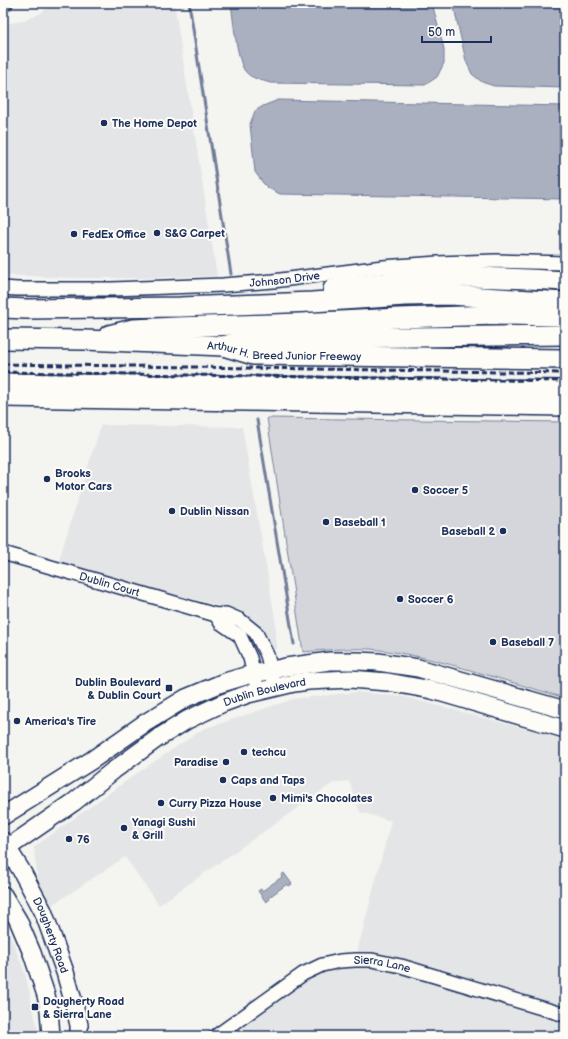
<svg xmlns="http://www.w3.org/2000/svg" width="568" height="1039" font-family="'Balsamiq Sans',sans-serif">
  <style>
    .built { fill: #e4e5e6 }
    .green { fill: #d4d6db; stroke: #78829c }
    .water { fill: #aab0bf; stroke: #717c98 }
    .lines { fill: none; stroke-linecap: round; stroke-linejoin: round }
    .stream { stroke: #717c98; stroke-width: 3 }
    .minor-casing { stroke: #1b2f5e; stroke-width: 16 }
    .major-casing { stroke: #1b2f5e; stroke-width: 20 }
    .highway-casing { stroke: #1b2f5e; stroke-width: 22 }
    .minor { stroke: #fdfcf7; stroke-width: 13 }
    .major { stroke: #fdfcf7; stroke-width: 17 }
    .highway { stroke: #fdfcf7; stroke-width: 19 }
    .rail { stroke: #1b2f5e; stroke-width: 3; stroke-dasharray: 6 3; stroke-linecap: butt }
    .poi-dot { fill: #1b2f5e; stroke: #fdfcf7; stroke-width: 1.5 }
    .labels { text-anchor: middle; stroke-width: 4; stroke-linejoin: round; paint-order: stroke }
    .poi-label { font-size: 11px; font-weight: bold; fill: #1b2f5e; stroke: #fdfcf7; text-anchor: start }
    .street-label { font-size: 11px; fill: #1b2f5e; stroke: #fdfcf7 }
  </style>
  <rect width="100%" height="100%" fill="#f4f4f1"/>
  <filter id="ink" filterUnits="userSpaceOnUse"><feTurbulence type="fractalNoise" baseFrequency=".025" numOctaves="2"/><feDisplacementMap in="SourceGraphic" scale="8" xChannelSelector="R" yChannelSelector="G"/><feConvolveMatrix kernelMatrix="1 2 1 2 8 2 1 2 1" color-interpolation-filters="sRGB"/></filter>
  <g filter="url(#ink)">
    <!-- built -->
    <path class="built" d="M53 3H174L217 276 139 278H76L3 275V24L24 21 41 13Z
      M101 425 242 427 275 618 277 649 269 650 242 612 58 563Z
      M357 692 405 697 565 739V1036H216L303 974 355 960 391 821 360 812 349 781 333 783 159 905 125 857 43 911 35 860 34 847 133 776 203 729 293 699Z
      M3 918 25 973 39 1036H3Z"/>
    <!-- green -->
    <path class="green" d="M267 418 565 422V698C536 689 506 681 477 672 442 662 406 652 370 649 347 648 325 650 303 652Z"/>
    <!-- water -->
    <path class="water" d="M231 3H432L444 49V63L437 77 425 85 270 83C262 80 251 79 245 71 237 61 233 18 231 3Z
      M453 3H565V88L494 86 482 82 472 74 466 61Z
      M278 100 565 106V199L280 194 268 188 263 183 255 172 250 124 255 111 263 106Z
      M284 873 292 884 289 886 287 884 268 898 269 900 266 902 258 891 261 889 262 891 282 877 281 875Z"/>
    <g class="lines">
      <!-- stream -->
      <path class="stream" d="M189 3 231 274
        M257 420 294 644"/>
      <defs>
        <g id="minor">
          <path d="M3 3H6"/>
          <path id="s1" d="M3 288 17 289H112L223 285 273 281 383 267 438 263 495 261 565 263"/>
          <path id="s2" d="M3 553 216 615 226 614 240 620 256 633 267 655 273 678"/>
          <path d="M216 615 221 623 240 636 250 658 258 692"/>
          <path id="s3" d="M216 1036 303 974 322 965 340 961 355 960H372L401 966 565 1015"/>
        </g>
        <g id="major">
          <path d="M3 816 92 760 145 723 186 698 222 683 245 676 286 667 330 661H357L378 662 418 668 565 710"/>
          <path id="s4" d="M3 841 21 870 43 911 65 972 74 1004 79 1025V1036"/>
          <path id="s5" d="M3 851 74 802 114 770 158 738 187 720 223 703 248 694 294 683 308 681 350 679 388 682 432 690 565 729"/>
          <path d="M3 895 18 920 32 953 46 995 49 1010 51 1036"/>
        </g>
        <g id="highway">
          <path d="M333 289C380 283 427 277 473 277 504 278 534 279 565 281"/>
          <path d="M3 308 27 309 180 307 312 302 405 296 450 295 565 302"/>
          <path d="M109 335 133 329 177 327 300 323 398 318 497 315 565 316"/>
          <path id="s6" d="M3 339 85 340 223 346 253 355 565 359"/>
          <path d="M223 346 252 339 565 335"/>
          <path d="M3 383 565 390"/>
          <path d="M3 397 565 406"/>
        </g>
      </defs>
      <!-- minor casing -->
      <use href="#minor" class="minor-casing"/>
      <!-- major casing -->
      <use href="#major" class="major-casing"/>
      <!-- highway casing -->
      <use href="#highway" class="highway-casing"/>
      <!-- minor -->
      <use href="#minor" class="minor"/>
      <!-- major -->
      <use href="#major" class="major"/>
      <!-- highway -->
      <use href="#highway" class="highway"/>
      <!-- rail -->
      <path class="rail" d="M3 364 565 373
        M3 372 565 381"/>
    </g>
  </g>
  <!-- markers -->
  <g class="poi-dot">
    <circle cx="104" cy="123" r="4"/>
    <circle cx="157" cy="233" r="4"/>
    <circle cx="74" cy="234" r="4"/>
    <circle cx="47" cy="479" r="4"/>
    <circle cx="415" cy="490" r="4"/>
    <circle cx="172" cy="511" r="4"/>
    <circle cx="326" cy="522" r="4"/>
    <circle cx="503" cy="531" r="4"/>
    <circle cx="400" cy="599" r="4"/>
    <circle cx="493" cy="642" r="4"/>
    <rect x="165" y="684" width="8" height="8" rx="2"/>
    <circle cx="17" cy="721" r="4"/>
    <circle cx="244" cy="752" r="4"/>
    <circle cx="226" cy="762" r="4"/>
    <circle cx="223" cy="780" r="4"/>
    <circle cx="273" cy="798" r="4"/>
    <circle cx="161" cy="803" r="4"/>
    <circle cx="124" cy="828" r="4"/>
    <circle cx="69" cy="839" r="4"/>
    <rect x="31" y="1003" width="8" height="8" rx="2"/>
  </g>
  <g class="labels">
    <!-- poi labels -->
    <g class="poi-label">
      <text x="112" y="127">The Home Depot</text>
      <text x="165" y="237">S&amp;G Carpet</text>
      <text x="82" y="238">FedEx Office</text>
      <text x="55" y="477">Brooks<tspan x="55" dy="13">Motor Cars</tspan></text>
      <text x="423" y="494">Soccer 5</text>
      <text x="180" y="515">Dublin Nissan</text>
      <text x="334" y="526">Baseball 1</text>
      <text x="495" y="535" text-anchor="end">Baseball 2</text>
      <text x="408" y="603">Soccer 6</text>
      <text x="501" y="646">Baseball 7</text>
      <text x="161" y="686" text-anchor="end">Dublin Boulevard<tspan x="161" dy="13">&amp; Dublin Court</tspan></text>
      <text x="25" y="725">America's Tire</text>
      <text x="252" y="756">techcu</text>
      <text x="218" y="766" text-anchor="end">Paradise</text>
      <text x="231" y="784">Caps and Taps</text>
      <text x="281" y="802">Mimi's Chocolates</text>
      <text x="169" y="807">Curry Pizza House</text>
      <text x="132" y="826">Yanagi Sushi<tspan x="132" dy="13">&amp; Grill</tspan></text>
      <text x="77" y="843">76</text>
      <text x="43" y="1005">Dougherty Road<tspan x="43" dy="13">&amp; Sierra Lane</tspan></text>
    </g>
    <!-- street labels -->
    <g class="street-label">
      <text dy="4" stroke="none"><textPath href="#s1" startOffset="282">Johnson Drive</textPath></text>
      <text dy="4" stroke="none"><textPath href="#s6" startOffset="282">Arthur H. Breed Junior Freeway</textPath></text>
      <text dy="4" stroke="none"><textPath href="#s2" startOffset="111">Dublin Court</textPath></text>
      <text dy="4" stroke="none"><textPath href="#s5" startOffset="309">Dublin Boulevard</textPath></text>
      <text dy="4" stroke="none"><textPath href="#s4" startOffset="106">Dougherty Road</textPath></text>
      <text dy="4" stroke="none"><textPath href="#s3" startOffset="189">Sierra Lane</textPath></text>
    </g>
  </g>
  <!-- margin -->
  <rect width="568" height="1039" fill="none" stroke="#fdfcf7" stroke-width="16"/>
  <rect x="8" y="8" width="552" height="1023" fill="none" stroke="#1b2f5e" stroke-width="1.5" filter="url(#ink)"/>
  <!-- scale -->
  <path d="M422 36v6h69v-6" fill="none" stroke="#1b2f5e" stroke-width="2"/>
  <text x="428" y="36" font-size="12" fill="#1b2f5e" stroke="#fdfcf7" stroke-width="3" paint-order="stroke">50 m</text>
</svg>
